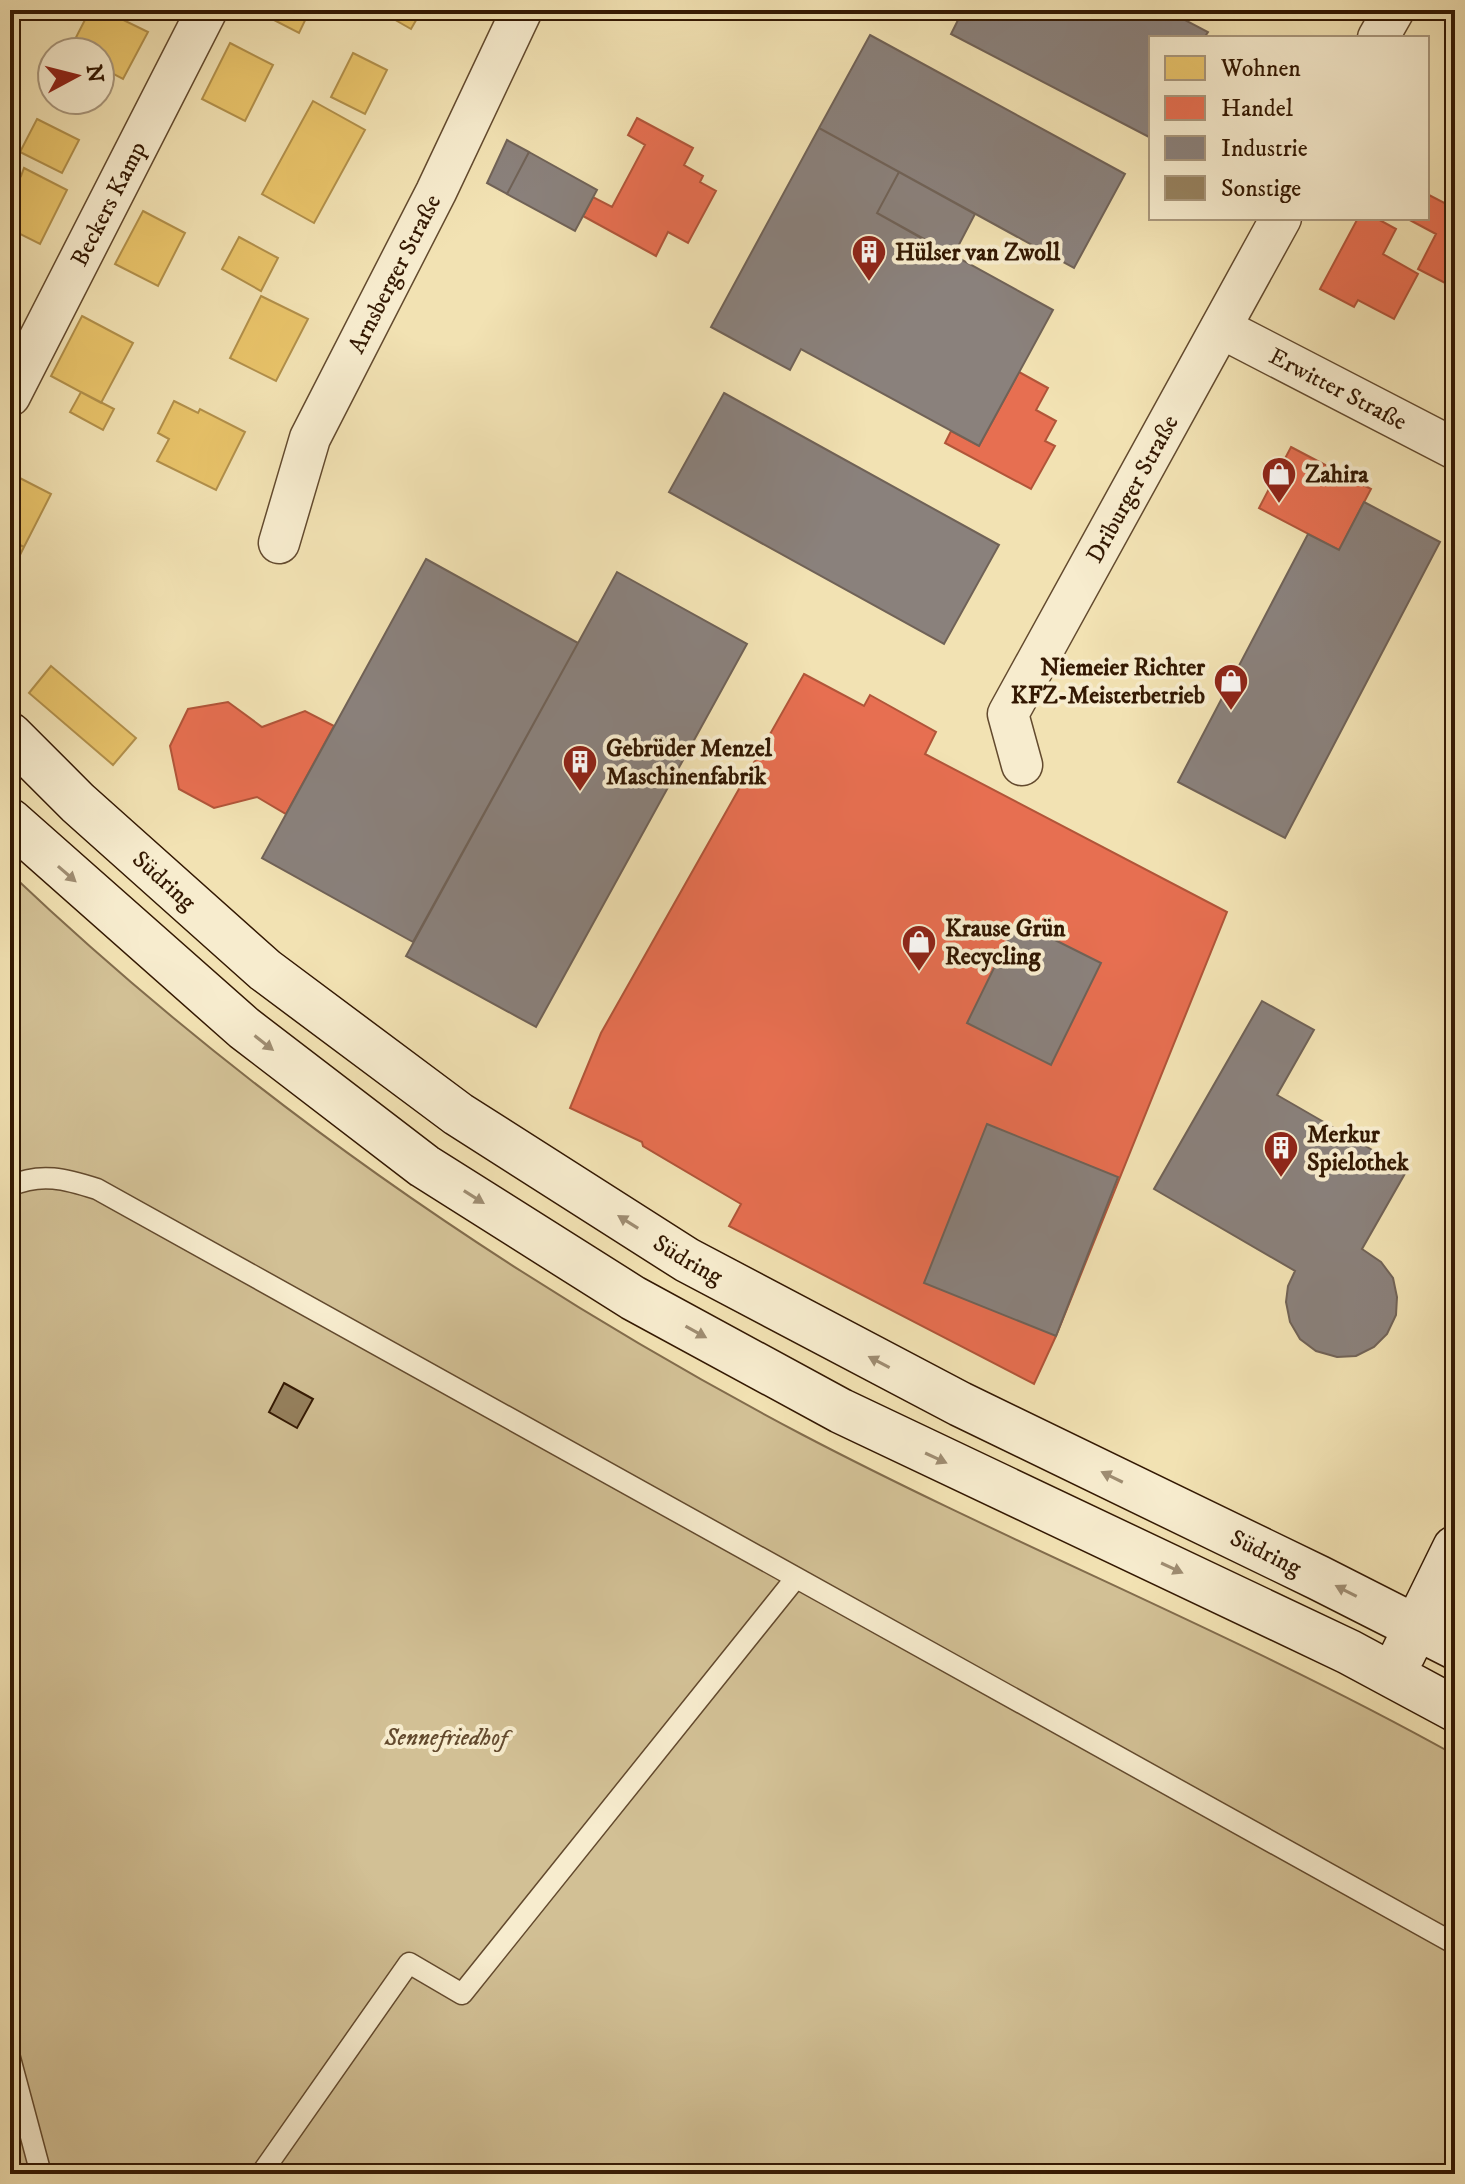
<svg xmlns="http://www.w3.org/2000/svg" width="1465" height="2184" font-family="'IM FELL DW Pica',serif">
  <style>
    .green { fill: #d2c095; stroke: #826c4c; stroke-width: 2 }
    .homes { fill: #e9c46a; stroke: #b2904b; stroke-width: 2 }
    .shops { fill: #e76f51; stroke: #b15539; stroke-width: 2 }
    .industry { fill: #8a817c; stroke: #706257; stroke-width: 2 }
    .building { fill: #96815e; stroke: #331802; stroke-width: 2 }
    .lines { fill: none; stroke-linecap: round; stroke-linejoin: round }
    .lane-casing { stroke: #634a2e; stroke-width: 23 }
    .street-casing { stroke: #634a2e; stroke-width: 43 }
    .secondary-casing { stroke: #331802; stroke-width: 47 }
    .lane { stroke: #f7ecce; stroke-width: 20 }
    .street { stroke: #f7ecce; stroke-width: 40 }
    .secondary { stroke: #f7ecce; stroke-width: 44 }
    .oneway { fill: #9f8d72 }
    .labels { text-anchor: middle; stroke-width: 8; stroke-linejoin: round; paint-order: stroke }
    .street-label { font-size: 24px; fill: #331802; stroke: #f7ecce }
    .poi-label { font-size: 24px; font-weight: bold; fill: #331802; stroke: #f7ecce; text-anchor: start }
    .park-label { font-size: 24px; font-style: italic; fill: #634a2e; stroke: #f7ecce }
  </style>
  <rect width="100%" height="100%" fill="#f2e2b3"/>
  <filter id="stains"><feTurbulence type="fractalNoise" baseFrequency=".0025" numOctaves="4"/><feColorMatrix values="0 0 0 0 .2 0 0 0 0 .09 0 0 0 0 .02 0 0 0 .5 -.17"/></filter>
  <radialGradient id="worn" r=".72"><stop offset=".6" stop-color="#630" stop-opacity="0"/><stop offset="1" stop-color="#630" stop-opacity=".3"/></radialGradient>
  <!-- green -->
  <path class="green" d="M10 873C246 1097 515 1283 803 1435 1017 1547 1243 1637 1455 1755V2174H10Z"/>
  <!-- homes -->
  <path class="homes" d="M90 10H103L148 32 123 79 100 67V52L69 51Z
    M276 10H310L299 33 272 19Z
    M378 10H422L411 29Z
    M230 43 273 65 245 121 202 99Z
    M353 53 387 70 365 114 331 97Z
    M313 101 365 130 314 223 262 194Z
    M37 119 79 140 62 173 20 152Z
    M24 168 67 190 40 244 10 229V170L21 176Z
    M143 211 185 233 158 286 115 264Z
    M239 237 278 258 261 291 222 269Z
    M261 296 308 319 276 381 230 358Z
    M82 316 133 343 101 403 51 376Z
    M81 392 114 409 103 430 70 412Z
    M174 401 198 413 200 409 245 432 216 490 157 461 169 439 158 433Z
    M10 473 51 494 24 547 10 540Z
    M10 540 24 547 10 575Z
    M51 666 136 738 113 765 29 693Z
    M944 834 1021 872 998 919 921 881Z"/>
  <!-- shops -->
  <path class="shops" d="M637 118 693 148 684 165 703 176 700 182 716 191 688 243 668 232 656 256 583 216 593 197 612 207 645 145 628 135Z
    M1427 194 1452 207 1455 201V288L1418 269 1436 234 1406 218H1427Z
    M1358 218H1376L1396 229 1383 254 1418 274 1394 319 1358 300 1354 307 1320 289Z
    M1019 372 1048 388 1036 410 1056 421 1045 441 1055 446 1031 489 945 443 951 431 979 446Z
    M1291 447 1371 489 1339 550 1259 508Z
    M804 674 864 706 870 695 936 732 925 754 1227 912 1056 1336 1034 1384 729 1226 741 1204 643 1146 642 1142 570 1108 601 1033Z
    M228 702 262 727 305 711 334 726 286 814 257 797 214 808 179 789 170 746 188 709Z"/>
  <!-- industry -->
  <path class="industry" d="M963 10H1166L1208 32 1204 38H1151V138L951 34Z
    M870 35 1125 174 1074 268 819 128Z
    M819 128 899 172 877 213 1053 310 979 446 801 349 790 370 711 327Z
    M507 140 529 152 507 194 487 183Z
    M529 152 597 190 575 231 507 194Z
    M899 172 975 214 953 256 877 213Z
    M724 393 999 545 944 644 669 492Z
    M1364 502 1440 542 1285 838 1178 782 1308 534 1339 550Z
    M426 559 578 643 413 942 262 858Z
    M617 572 747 644 536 1027 406 956Z
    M1017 921 1101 963 1051 1065 967 1023Z
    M1262 1001 1314 1030 1277 1095 1407 1170 1362 1249 1381 1262 1393 1278 1397 1297 1396 1315 1387 1334 1374 1347 1356 1356 1337 1357 1316 1351 1300 1339 1290 1322 1286 1302 1288 1286 1295 1271 1154 1189Z
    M987 1124 1118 1177 1056 1336 924 1283Z"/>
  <!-- building -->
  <path class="building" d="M284 1383 313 1399 297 1428 269 1412Z"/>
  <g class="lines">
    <defs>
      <path id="lane" d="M10 1186C41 1172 66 1179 97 1189L1455 1944
        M10 2058 41 2174
        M261 2174 409 1963 462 1994 795 1579"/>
      <g id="street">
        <path d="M1378 38 1394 10"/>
        <path id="s1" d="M1221 328 1455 449"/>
        <path id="s2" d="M10 396 207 10"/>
        <path id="s3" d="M279 543 310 438 436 192 522 10"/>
        <path id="s4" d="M1022 765 1008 714 1281 218"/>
      </g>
      <g id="secondary">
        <path id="s5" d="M10 735 78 803 265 970 458 1114 687 1260 960 1404 1319 1578 1455 1647"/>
        <path d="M10 821 244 1028 424 1166 633 1298 841 1411 1349 1652 1455 1709"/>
        <path d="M1403 1654 1455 1548"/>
      </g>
    </defs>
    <!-- lane casing -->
    <use href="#lane" class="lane-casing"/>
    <!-- street casing -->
    <use href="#street" class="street-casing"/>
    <!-- secondary casing -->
    <use href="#secondary" class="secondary-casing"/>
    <!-- lane -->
    <use href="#lane" class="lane"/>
    <!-- street -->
    <use href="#street" class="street"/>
    <!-- secondary -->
    <use href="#secondary" class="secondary"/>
  </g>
  <!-- one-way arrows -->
  <defs><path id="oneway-solid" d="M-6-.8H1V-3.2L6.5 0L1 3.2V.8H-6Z" transform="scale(2)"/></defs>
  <g class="oneway">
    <use href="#oneway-solid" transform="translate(67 874) rotate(41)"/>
    <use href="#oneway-solid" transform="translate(264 1043) rotate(38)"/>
    <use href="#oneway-solid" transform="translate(474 1197) rotate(32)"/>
    <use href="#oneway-solid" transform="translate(628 1222) rotate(-148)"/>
    <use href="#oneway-solid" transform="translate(696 1332) rotate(29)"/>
    <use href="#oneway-solid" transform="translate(879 1362) rotate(-152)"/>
    <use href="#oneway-solid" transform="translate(936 1458) rotate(25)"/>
    <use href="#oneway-solid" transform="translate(1112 1477) rotate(-154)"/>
    <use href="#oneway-solid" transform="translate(1172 1568) rotate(25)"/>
    <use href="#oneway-solid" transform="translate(1346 1591) rotate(-153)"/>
  </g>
  <!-- icons -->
  <defs>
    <symbol id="building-pin" viewBox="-11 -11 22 30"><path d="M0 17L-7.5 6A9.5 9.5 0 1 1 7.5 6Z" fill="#8f2418" stroke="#f7ecce"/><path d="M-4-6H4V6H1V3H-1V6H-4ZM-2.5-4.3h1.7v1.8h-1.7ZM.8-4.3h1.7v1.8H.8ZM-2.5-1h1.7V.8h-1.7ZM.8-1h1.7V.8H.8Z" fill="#fff"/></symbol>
    <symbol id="shop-pin" viewBox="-11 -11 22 30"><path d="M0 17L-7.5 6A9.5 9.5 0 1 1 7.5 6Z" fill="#8f2418" stroke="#f7ecce"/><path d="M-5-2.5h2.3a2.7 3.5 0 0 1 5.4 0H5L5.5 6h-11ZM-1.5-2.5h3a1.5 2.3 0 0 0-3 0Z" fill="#fff"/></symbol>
  </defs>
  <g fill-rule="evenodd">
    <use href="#building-pin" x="849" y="232" width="40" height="54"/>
    <use href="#shop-pin" x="1259" y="454" width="40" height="54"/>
    <use href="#shop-pin" x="1211" y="661" width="40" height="54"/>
    <use href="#building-pin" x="560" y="742" width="40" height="54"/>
    <use href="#shop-pin" x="899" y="922" width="40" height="54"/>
    <use href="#building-pin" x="1261" y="1128" width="40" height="54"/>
  </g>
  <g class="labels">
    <!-- street labels -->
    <g class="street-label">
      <text dy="8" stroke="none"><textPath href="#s2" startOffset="216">Beckers Kamp</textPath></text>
      <text dy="8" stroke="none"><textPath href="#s3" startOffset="294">Arnsberger Straße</textPath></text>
      <text dy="8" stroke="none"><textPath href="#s1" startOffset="132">Erwitter Straße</textPath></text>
      <text dy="8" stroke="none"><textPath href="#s4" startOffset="310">Driburger Straße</textPath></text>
      <text dy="8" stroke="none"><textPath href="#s5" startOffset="212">Südring</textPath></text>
      <text dy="8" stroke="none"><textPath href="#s5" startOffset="860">Südring</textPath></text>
      <text dy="8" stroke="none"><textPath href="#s5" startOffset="1508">Südring</textPath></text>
    </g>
    <!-- poi labels -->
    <g class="poi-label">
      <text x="895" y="260">Hülser van Zwoll</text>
      <text x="1305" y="482">Zahira</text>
      <text x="1205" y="675" text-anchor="end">Niemeier Richter<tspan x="1205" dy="28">KFZ-Meisterbetrieb</tspan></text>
      <text x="606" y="756">Gebrüder Menzel<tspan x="606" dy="28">Maschinenfabrik</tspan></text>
      <text x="945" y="936">Krause Grün<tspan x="945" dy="28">Recycling</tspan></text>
      <text x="1307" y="1142">Merkur<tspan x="1307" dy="28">Spielothek</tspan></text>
    </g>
    <!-- park labels -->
    <g class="park-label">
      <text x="446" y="1745">Sennefriedhof</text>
    </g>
  </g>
  <!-- margin -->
  <rect width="1465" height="2184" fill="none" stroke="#f2e2b3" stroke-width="40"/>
  <rect x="12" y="12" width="1441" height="2160" fill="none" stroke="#331802" stroke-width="4"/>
  <rect x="20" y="20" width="1425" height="2144" fill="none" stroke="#331802" stroke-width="2"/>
  <!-- legend -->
  <rect x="1149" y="36" width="280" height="184" fill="#f7ecce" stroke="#a9977c" stroke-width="2"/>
  <rect x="1165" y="56" width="40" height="24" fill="#e9c46a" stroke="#a9977c" stroke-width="2"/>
  <text x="1221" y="76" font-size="24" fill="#331802">Wohnen</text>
  <rect x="1165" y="96" width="40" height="24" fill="#e76f51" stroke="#a9977c" stroke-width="2"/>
  <text x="1221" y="116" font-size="24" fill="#331802">Handel</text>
  <rect x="1165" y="136" width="40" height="24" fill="#8a817c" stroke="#a9977c" stroke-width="2"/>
  <text x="1221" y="156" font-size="24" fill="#331802">Industrie</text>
  <rect x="1165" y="176" width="40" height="24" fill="#96815e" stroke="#a9977c" stroke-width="2"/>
  <text x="1221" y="196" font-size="24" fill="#331802">Sonstige</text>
  <!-- north arrow -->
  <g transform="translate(76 76) rotate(83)"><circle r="38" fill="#f7ecce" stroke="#a9977c" stroke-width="2"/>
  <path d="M0-6L14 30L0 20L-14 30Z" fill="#8f2418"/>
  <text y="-12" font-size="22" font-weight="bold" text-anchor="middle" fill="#331802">N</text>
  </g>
  <rect width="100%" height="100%" filter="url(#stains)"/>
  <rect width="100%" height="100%" fill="url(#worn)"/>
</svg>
